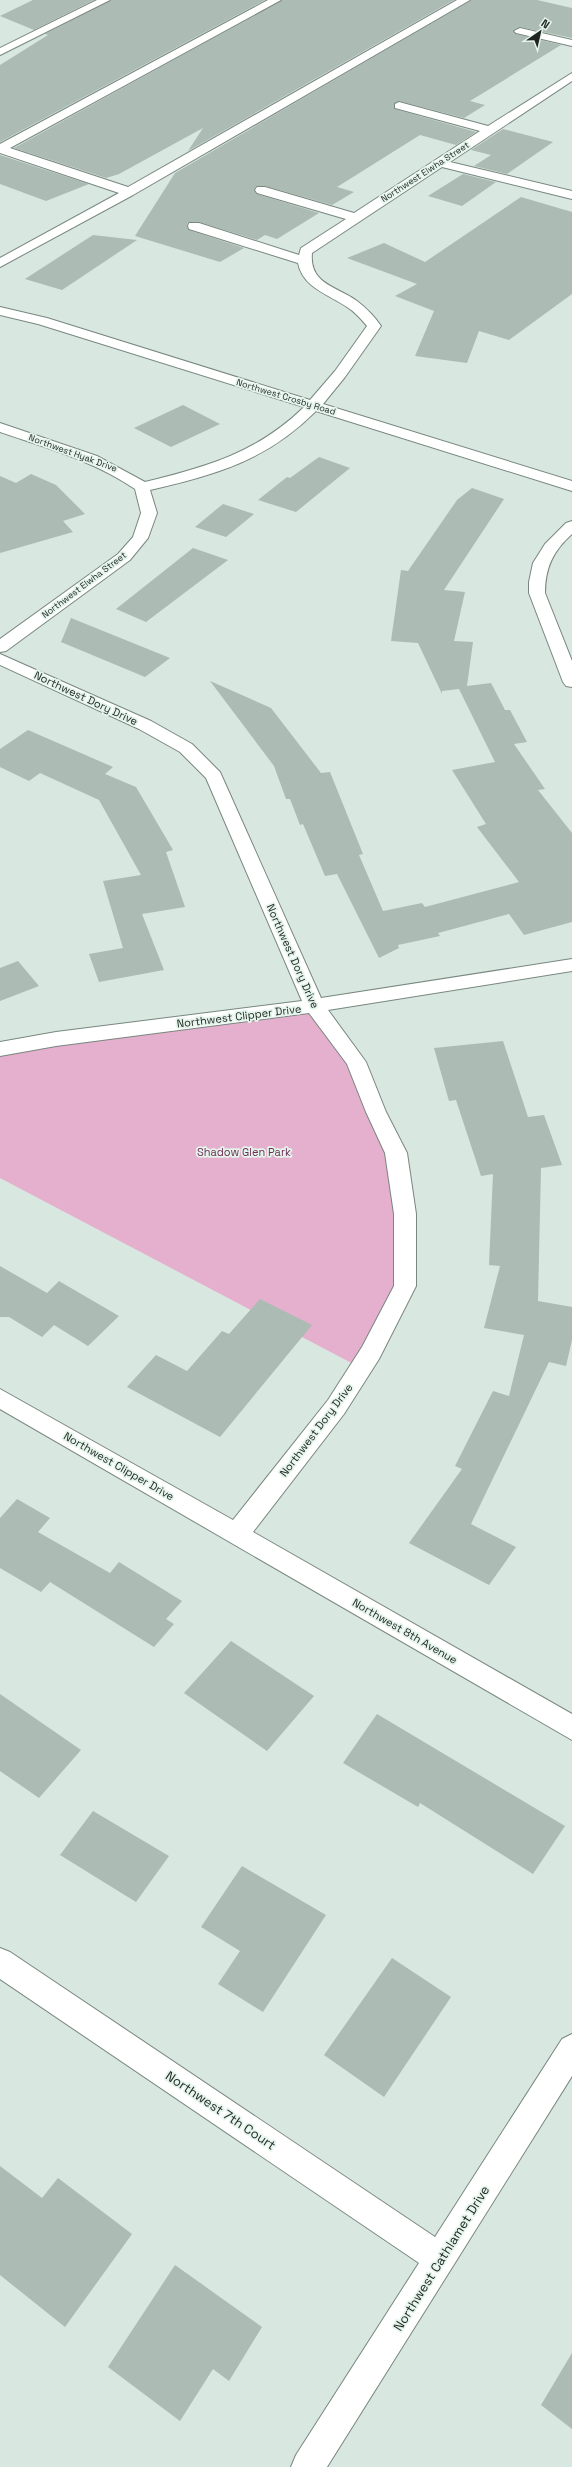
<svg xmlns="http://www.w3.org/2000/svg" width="572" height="2467" font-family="'Space Grotesk',sans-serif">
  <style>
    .green { fill: #e5b0ce }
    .building { fill: #acbbb3 }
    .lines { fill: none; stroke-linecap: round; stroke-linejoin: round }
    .minor-casing { stroke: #78877f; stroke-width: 2 }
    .minor { fill: #fff; fill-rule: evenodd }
    .labels { text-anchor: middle; stroke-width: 3.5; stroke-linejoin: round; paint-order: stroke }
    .far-street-label { font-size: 9px; fill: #1f2521; stroke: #e5f5ec }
    .street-label { font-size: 11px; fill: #1f2521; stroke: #e5f5ec }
    .park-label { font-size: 11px; fill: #6f2e58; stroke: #e5f5ec }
    .near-street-label { font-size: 13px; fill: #1f2521; stroke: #e5f5ec }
  </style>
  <rect width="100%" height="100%" fill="#d8e7df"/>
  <!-- green -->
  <path class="green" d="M314 1006 337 1037 396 1153 405 1286 361 1368 0 1178V1049Z"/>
  <!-- building -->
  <path class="building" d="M33 0H94L34 30 0 16Z
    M111 0H265L0 142V65L48 35 45 34Z
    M282 0H454L188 151 203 128 119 174 106 178 14 148Z
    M471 0H537L572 8V38L520 27 513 30 516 34 561 45 470 101 485 105 464 118 399 101 394 104 395 109 476 132 456 145 420 135 337 187 354 192 332 205 265 186H257L254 189 257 194 319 213 277 239 265 235 257 240 199 222H188L187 226 189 230 244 248 220 262 135 236 175 173Z
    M503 129 553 142 507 174 474 166 491 155 471 150Z
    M0 155 89 184 46 201 0 184Z
    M463 174 496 182 462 206 428 196Z
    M521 197 572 212V294L509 340 479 331 467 363 415 356 434 311 395 296 417 284 347 258 384 243 425 262Z
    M93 235 137 240 62 290 25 279Z
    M183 405 220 424 171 447 134 428Z
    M319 457 350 468 296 512 258 500 287 477 290 478Z
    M31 474 56 485 85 514 63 521 73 532 0 553V476L16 483Z
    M472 488 504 499 444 590 465 592 454 641 473 642 467 686 491 683 505 710H510L527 742 514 744 545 789 538 790 572 833V922L524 935 509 914 438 933 440 936 398 945 399 948 379 958 337 874 325 876 303 824 300 825 290 799H286L274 766 210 681 271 708 321 773 330 772 363 854 359 855 383 911 422 903 425 907 519 882 477 827 486 824 452 770 495 762 459 689 442 691V694L418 643 391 641 401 570 408 571 457 500Z
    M223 504 254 514 226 537 195 527Z
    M193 548 228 560 146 622 116 609Z
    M71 618 170 658 145 677 61 642Z
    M28 730 113 767 105 774 136 787 173 850 166 852 185 907 142 914 164 970 99 982 89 954 123 948 103 881 141 875 99 800 40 773 29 781 0 767V749Z
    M18 961 39 986 0 1001V968Z
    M503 1041 528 1117 544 1115 562 1165 541 1168 538 1301 572 1307V1340L566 1366 549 1362 471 1524 516 1547 489 1585 409 1543 462 1469 455 1466 493 1391 509 1396 524 1335 484 1328 500 1266 489 1265 493 1174 481 1176 456 1100 449 1101 434 1048Z
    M0 1266 47 1293 59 1281 119 1316 88 1346 54 1325 42 1337 9 1317H0Z
    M260 1299 312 1325 220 1437 127 1387 156 1355 187 1371 222 1331 229 1334Z
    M17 1499 50 1518 38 1532 110 1573 119 1562 182 1601 166 1619 174 1624 154 1647 50 1582 41 1592 0 1568V1518Z
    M231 1641 314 1696 267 1751 184 1693Z
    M0 1694 81 1750 39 1798 0 1771Z
    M377 1714 565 1826 533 1874 420 1803 418 1807 343 1763Z
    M93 1811 169 1856 136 1902 60 1855Z
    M242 1866 326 1915 263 2012 218 1984 240 1951 201 1927Z
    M392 1958 451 1997 384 2097 324 2055Z
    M0 2166 42 2198 58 2178 132 2234 65 2327 0 2275Z
    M175 2265 262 2327 229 2381 213 2369 180 2421 108 2367Z
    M572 2353V2429L541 2405Z"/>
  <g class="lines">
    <defs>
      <path id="minor" d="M97 0H110L0 55V48Z
        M268 0H281L10 148 128 187 457 0H470L133 195 0 267V258L119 193 0 153V144Z
        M520 28 572 40V46L516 33 514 31Z
        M572 73V81L450 162 572 191V199L442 167 312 253C309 284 336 286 357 301 366 308 375 317 381 326L345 377 323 404 572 481V491L316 411C266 461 217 474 150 490L157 513 148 538 130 560 6 651 0 652V639L118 554 133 537 141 513 135 489C94 461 47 448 0 432V423L97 456 145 482C206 467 257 453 304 407L38 324 0 315V307L47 318 310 400 335 371 367 326C361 319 355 312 347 307 328 294 303 288 298 263L189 229 188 226 189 223H199L299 255 301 248 346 219 257 193 255 190 257 187H265L354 213 480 131 395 108V104L399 102 488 126Z
        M572 521V534C553 551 545 568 545 593L572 661V687L566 686 563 682 529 593V582L533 563 545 544 566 523Z
        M0 654 151 721 192 744 220 772 321 998 572 959V971L328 1010 366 1062 386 1112 407 1153 416 1214V1286L379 1359 344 1414 253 1532 572 1714V1740L0 1409V1389L233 1520 328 1400 362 1347 394 1286V1214L385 1153 366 1112 347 1064 309 1013 56 1046 0 1056V1042L56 1032 302 1001 206 778 180 752 139 729 0 665Z
        M0 1948 10 1952 435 2237 562 2039 572 2034V2076L327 2467H291L296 2455 419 2263 0 1979Z"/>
    </defs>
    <!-- minor casing -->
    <use href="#minor" class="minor-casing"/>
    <!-- minor -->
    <use href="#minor" class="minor"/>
  </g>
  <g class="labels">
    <!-- far-street labels -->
    <g class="far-street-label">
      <text transform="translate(425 172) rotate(-33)" y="3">Northwest Elwha Street</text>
      <text transform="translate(286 397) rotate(17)" y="3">Northwest Crosby Road</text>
      <text transform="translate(73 453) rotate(20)" y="3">Northwest Hyak Drive</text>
      <text transform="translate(84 585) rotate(-37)" y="3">Northwest Elwha Street</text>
    </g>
    <!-- street labels -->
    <g class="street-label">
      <text transform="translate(86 698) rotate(25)" y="4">Northwest Dory Drive</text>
      <text transform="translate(293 956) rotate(66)" y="4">Northwest Dory Drive</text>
      <text transform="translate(239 1016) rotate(-7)" y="4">Northwest Clipper Drive</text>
      <text transform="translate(316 1430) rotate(-53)" y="4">Northwest Dory Drive</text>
      <text transform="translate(119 1466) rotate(30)" y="4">Northwest Clipper Drive</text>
      <text transform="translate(405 1631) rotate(30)" y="4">Northwest 8th Avenue</text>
    </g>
    <!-- park labels -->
    <g class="park-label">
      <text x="244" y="1156">Shadow Glen Park</text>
    </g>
    <!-- near-street labels -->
    <g class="near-street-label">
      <text transform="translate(221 2110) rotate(34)" y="5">Northwest 7th Court</text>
      <text transform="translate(441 2258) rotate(-58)" y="5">Northwest Cathlamet Drive</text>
    </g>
  </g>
  <!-- north arrow -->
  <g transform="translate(540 32) rotate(34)" stroke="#e5f5ec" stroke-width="3" paint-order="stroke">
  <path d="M0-3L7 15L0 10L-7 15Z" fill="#1f2521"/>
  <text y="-6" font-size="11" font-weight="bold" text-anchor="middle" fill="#1f2521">N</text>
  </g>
</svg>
